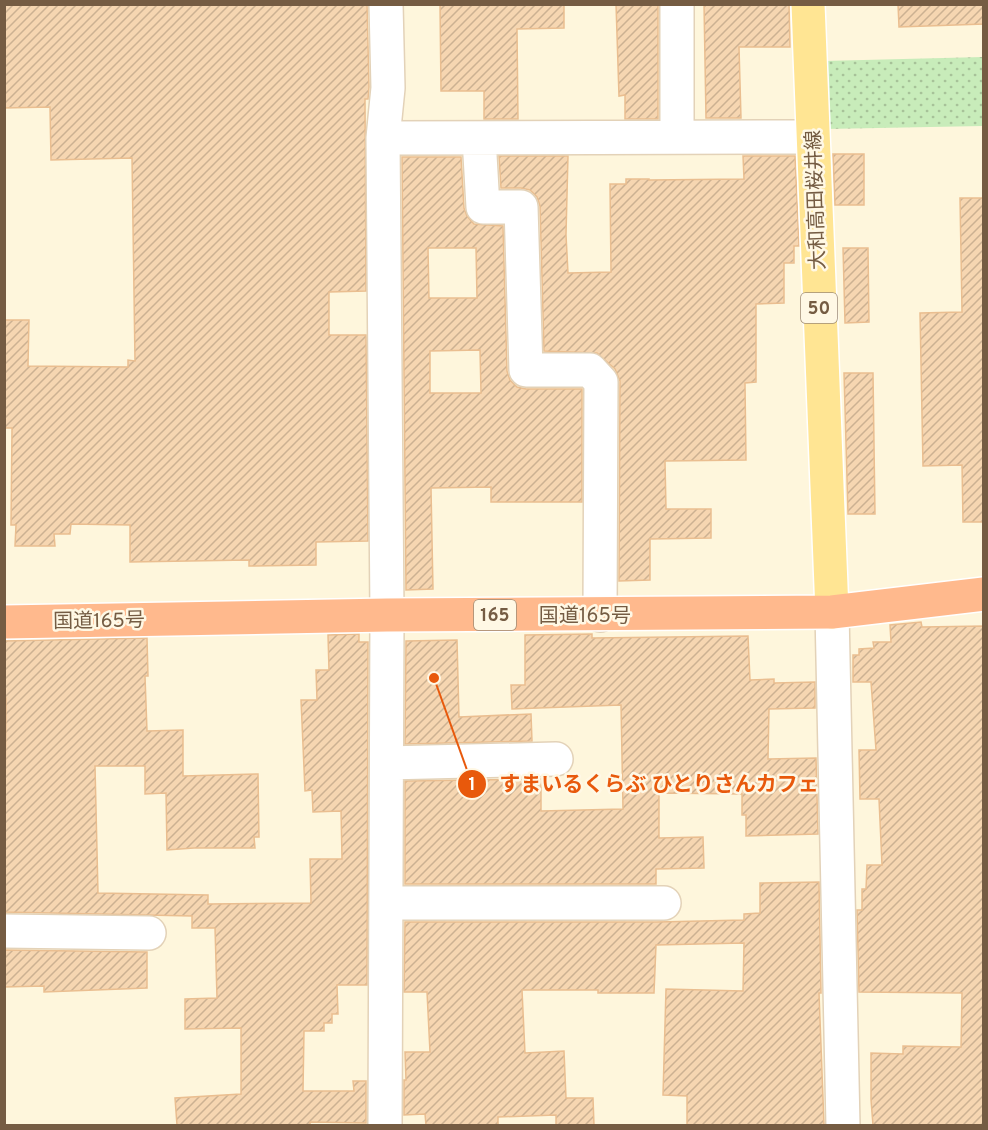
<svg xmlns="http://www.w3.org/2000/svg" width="988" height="1130" font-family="Overpass,'Noto Sans JP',sans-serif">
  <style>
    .grass { fill: url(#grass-dots) }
    .building { fill: url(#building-hatch); stroke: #eabe90; stroke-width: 1.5; fill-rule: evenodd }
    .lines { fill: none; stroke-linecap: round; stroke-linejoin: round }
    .minor-casing { stroke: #e3d2b8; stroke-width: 36 }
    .major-casing { stroke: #fff; stroke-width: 36 }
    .highway-casing { stroke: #fff; stroke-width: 36 }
    .minor { stroke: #fff; stroke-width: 33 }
    .major { stroke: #ffe593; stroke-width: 33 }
    .highway { stroke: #ffb98d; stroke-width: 33 }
    .labels { text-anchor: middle; stroke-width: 5; stroke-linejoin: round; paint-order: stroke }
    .shield { fill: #fff8e5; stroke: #9e8b74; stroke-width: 1.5 }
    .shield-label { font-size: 18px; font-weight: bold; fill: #755c43 }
    .street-label { font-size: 20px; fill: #755c43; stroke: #fff8e5 }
    .leader { fill: none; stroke: #e8590c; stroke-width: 2 }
    .callout-dot { fill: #e8590c; stroke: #fff8e5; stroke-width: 2 }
    .mark-label { font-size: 18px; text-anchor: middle; font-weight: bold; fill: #fff }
    .callout-label { font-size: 21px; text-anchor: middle; font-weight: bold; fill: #e8590c; stroke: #fff8e5; stroke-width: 5; stroke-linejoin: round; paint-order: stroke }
  </style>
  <defs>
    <pattern id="grass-dots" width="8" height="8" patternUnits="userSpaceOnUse" patternTransform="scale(1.5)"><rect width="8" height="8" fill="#c8ecba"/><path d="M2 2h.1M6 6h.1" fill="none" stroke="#a7c299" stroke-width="1.8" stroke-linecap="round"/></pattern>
    <pattern id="building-hatch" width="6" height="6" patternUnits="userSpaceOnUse" patternTransform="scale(1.5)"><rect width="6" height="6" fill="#f6d6b1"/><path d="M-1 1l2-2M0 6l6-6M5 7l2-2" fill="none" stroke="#ccb192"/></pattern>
  </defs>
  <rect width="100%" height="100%" fill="#fef6dc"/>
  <!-- grass -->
  <path class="grass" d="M983 57V126L825 129 823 61Z"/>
  <!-- building -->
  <path class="building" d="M4 4H367L369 87 368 99H365L366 291 329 292V335H366L368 541 316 542V565L249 566V560L130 562V525L71 524 70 534H54L55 546H15L16 525H11L12 428H4V320H29L28 366 128 367V360L135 361 132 158 51 160 50 107 4 108Z
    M440 4H564V28L517 29 518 119H484V91H441Z
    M616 4H658V119H625V95L619 96Z
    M704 4H789L790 47H739L741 118H706Z
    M898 4H984V24L899 27Z
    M833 154H864V205H835Z
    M499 156H568L566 235 568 273 611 272 610 184H626V179H649V180L744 179 743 156H795L799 246H794V263H784V303L756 304V382L745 383 746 460 665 461 666 509H711V538L650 539V580L619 581 620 381 615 369 597 353 544 351 540 206 537 197 530 190 521 188H501Z
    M402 157H461L464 208 467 216 474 224 503 226 507 371 510 380 517 387 526 389H582V502H491V487L431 488 433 589 406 590ZM428 248H476L477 298H429ZM480 350 481 393H430V351Z
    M960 198H984V522H963L962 465 923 466 920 313 962 312Z
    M843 248H868L869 322 845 323Z
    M844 373H873L875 514H848Z
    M921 622 922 627 984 626V1125H873L871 1100V1053L903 1054V1046L961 1047 962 993 859 992 857 910H862V889H866L867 865H882L879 799H860L859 750H876L871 682H853V655H859V649L874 648 873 642H891L890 625Z
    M359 634V642H368L367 985H337L338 1014H332V1023H324V1031H304L303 1091H354L353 1081H366V1123L310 1122V1125H177L175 1098 241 1094V1028L185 1029V999L217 998 215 928H192V916L4 912 6 698H4V641L147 638 148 676H145L147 731 183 730V776L258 774 259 837H254L255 848H194L167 850 166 793 145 794V766H95L98 893 208 895V904L311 903 310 859H342L341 811 313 812 312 790 305 791 301 700H317L316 670H329L328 635Z
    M592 634V638L748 636 750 680 774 679V683L815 682V708L769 709 768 759 816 758 818 834 746 836V815H742V794L659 793V838L703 837 704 868 656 869V884H405V781L541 779V811L623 809 621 705 512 709 511 685H525V635Z
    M457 640 459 717 531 714 532 741 405 744 406 641Z
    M819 882 821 993H819L824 1125H687V1096L663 1095 666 989 743 991 744 943 656 945 654 993H598V990H522L525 1053 564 1051 566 1098H593L594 1125H556V1115L498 1117V1125H426L425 1114 404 1115V1080H406L405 1052H430L427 992H404L405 922H657L744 920V914L760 913V883Z
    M4 950 147 952V988L44 992V986L4 987Z"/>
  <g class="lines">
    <defs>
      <path id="minor" d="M677 137V4
        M383 138 812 137
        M479 138 483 207H521L526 370H590L601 382 600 615
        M832 612 843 1126
        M387 763 556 759
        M386 903H664
        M4 931 149 933
        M385 1126 387 615 383 138 388 88 386 4"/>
      <path id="major" d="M808 4 832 612"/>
      <path id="highway" d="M4 622 387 615 832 612 984 594"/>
    </defs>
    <!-- minor casing -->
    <use href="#minor" class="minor-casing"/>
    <!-- major casing -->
    <use href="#major" class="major-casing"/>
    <!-- highway casing -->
    <use href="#highway" class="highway-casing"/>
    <!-- minor -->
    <use href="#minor" class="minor"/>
    <!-- major -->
    <use href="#major" class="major"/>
    <!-- highway -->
    <use href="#highway" class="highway"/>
  </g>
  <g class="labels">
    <!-- shield labels -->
    <g class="shield">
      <rect x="801" y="293" width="36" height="30" rx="4.5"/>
      <rect x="474" y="600" width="42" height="30" rx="4.5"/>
    </g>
    <g class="shield-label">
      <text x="819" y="314">50</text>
      <text x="495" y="621">165</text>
    </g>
    <!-- street labels -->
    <g class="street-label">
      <text transform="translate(815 200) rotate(-92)" y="7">大和高田桜井線</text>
      <text x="585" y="622">国道165号</text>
      <text transform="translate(99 620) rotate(-1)" y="7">国道165号</text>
    </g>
  </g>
  <!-- callouts -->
  <path class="leader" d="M434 678L472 784"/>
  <g class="callout-dot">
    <circle cx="434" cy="678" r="6"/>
    <circle cx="472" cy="784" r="15"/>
  </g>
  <g class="mark-label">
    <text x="472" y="790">1</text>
  </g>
  <g class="callout-label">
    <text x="659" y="791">すまいるくらぶ ひとりさんカフェ</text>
  </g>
  <!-- border -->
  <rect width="988" height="1130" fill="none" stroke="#755c43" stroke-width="12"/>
</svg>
